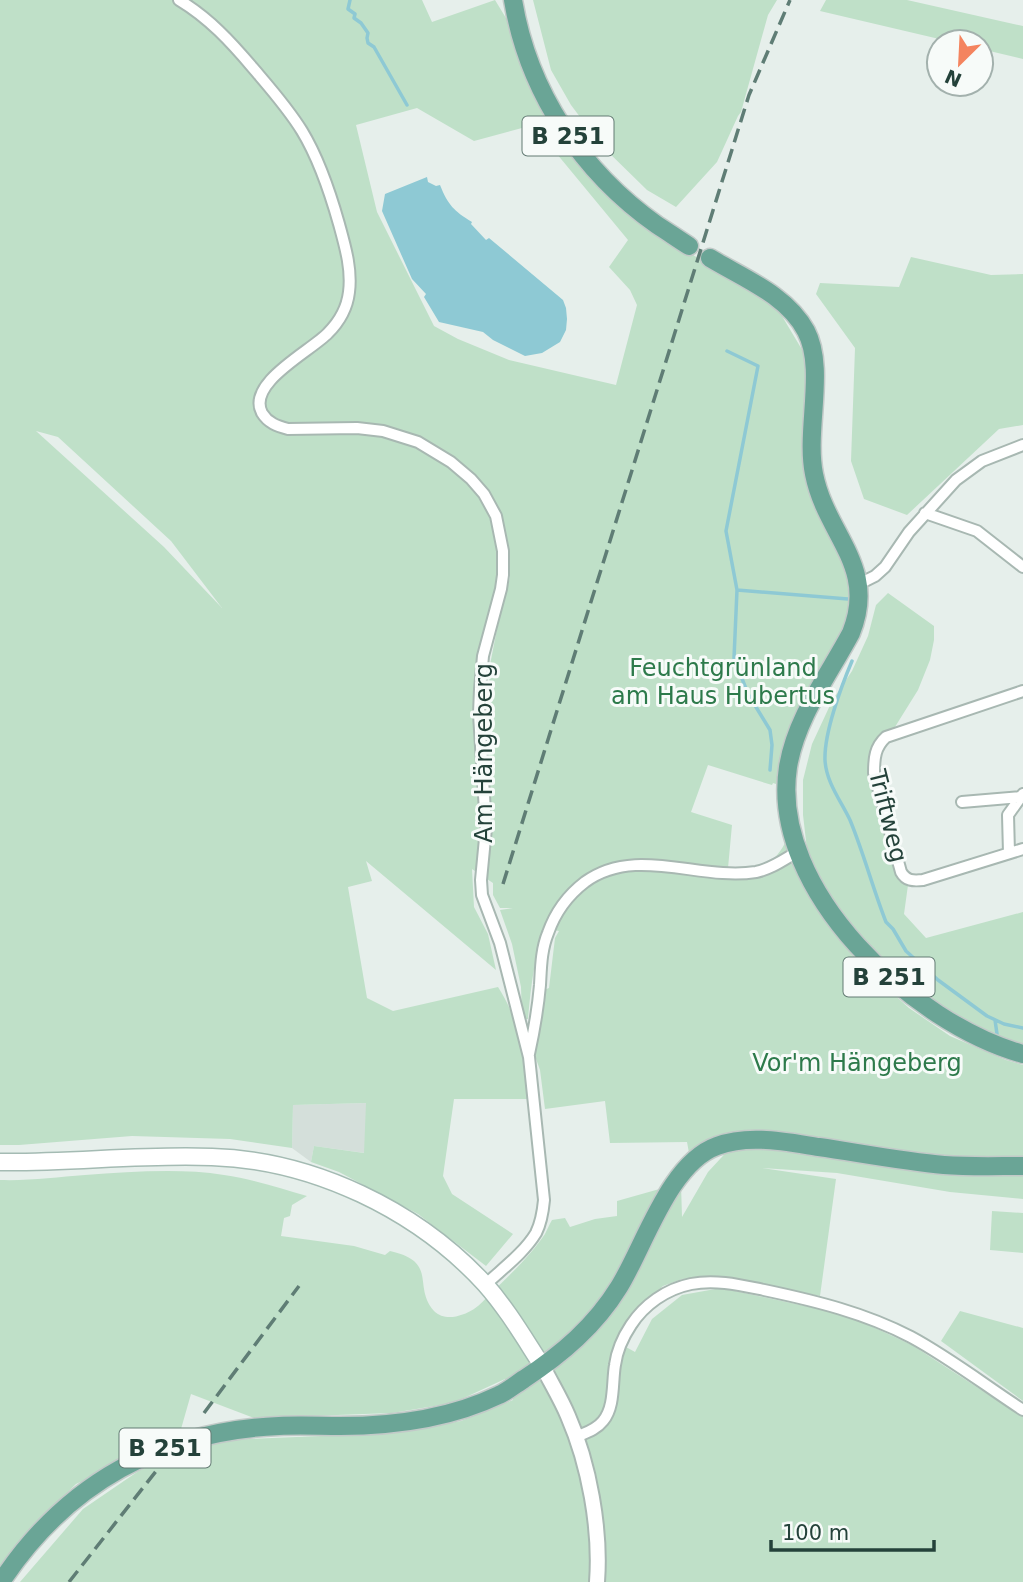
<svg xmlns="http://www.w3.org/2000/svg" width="1023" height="1582" font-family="'DejaVu Sans',sans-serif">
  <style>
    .built { fill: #d4dfda }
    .green { fill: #bfe0c8; fill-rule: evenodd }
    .water { fill: #8ec9d4 }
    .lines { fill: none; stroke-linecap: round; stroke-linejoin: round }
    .stream { stroke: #8ec9d4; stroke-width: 3.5 }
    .minor-casing { stroke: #a8b8b2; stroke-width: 14 }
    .tertiary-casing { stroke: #a8b8b2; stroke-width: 18 }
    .secondary-casing { stroke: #a4bbb3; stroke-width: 19 }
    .primary-casing { stroke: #c2cac8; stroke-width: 21 }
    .minor { stroke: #fff; stroke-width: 10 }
    .tertiary { stroke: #fff; stroke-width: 14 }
    .secondary { stroke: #fff; stroke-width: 16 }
    .primary { stroke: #6aa596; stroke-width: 18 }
    .rail { stroke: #5f7d75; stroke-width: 3.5; stroke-dasharray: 14 7; stroke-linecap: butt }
    .labels { text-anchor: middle; stroke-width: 6; stroke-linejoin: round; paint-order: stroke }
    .shield { fill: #f7fbf9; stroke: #637a73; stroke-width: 2 }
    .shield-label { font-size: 23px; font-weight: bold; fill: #24423a }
    .park-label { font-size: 24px; fill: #2d7a4b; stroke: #f7fbf9 }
    .street-label { font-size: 24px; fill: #24423a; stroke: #f7fbf9 }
  </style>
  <rect width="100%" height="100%" fill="#e6efeb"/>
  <!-- built -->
  <path class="built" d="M367 1103 365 1153 314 1146 311 1162 292 1148 293 1105Z"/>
  <!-- green -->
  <path class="green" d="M0 0H422L432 22 495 0 509 23 528 82 578 164 670 242 714 267 776 306 807 358 813 447 851 584 849 623 790 738 776 784 773 783 772 785 708 765 691 812 732 825 728 868C754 868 772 869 785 843L800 865 840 937 871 974 909 1008 950 1036 1006 1060 1023 1065V1199L950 1192 837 1173 762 1168 836 1179 820 1296 718 1276 682 1279 663 1286 641 1306 617 1342 635 1352 652 1319 682 1295 721 1288 847 1315 912 1345 1023 1417V1582H20L83 1509 140 1470 189 1451 224 1440 394 1433 461 1421 513 1400 505 1379 453 1403 392 1413 254 1418 191 1394 179 1436 76 1484 26 1533 0 1570V1180C29 1181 57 1177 85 1175 131 1172 179 1168 224 1175 252 1179 280 1188 307 1196L292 1205 290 1216 284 1218 281 1236 354 1246 385 1255 390 1251C439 1262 412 1286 434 1311 445 1322 463 1316 474 1309 480 1305 485 1299 490 1294 508 1277 531 1255 545 1234 547 1230 549 1225 552 1220L565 1218 570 1227 595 1219 617 1216V1201L663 1188V1215L681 1184 682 1217 708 1172 745 1132C722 1135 709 1140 689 1153L687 1142 610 1143 605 1101 545 1109 540 1070 535 1056 544 990 549 988 555 938 559 931 554 930 556 923 546 921C535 954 531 984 528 1019H522L521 987 512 944 500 910 513 908H500L493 895V883L472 869 474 907 488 934 496 970 366 861 372 881 348 887 367 998 393 1011 498 987C520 1021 526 1060 531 1099H454L443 1176 452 1194 513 1234 486 1266 418 1214 339 1172 311 1162 314 1146 364 1153 366 1103 293 1105 292 1148 230 1139 132 1136 19 1145H0ZM417 108 474 141 533 125 628 240 609 267 630 290 637 305 616 385 509 360 458 339 434 326 377 212 356 125ZM386 426 430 445 483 483 502 520 508 549 510 577 497 629 489 670 492 733 480 764 474 702 480 658 498 590 499 554 497 526 475 488 445 462 418 446 379 431ZM36 431 58 437 171 541 222 608 164 547Z
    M533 0H777L768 15 741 112 738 116 717 162 676 207 647 190 601 145 571 105 551 70Z
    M826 0H907L1023 26V59L981 49V42H952L820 11Z
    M911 257 991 275 1023 274V425L999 429 907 515 864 499 851 461 855 348 816 294 820 283 899 287Z
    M888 593 934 626V640L930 660 918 690 880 751 878 772 901 865 908 885 904 914 926 938 1023 912V1047L975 1029 928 1001 875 954 830 901 808 858 803 815V780L812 744 832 701 852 671 868 636 876 605Z
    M992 1211 1023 1213V1253L990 1250Z
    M960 1311 1023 1328V1401L941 1341Z"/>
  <!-- water -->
  <path class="water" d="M427 177 428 182 436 186 440 185C448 205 454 211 472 222L471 224 486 240 489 238 563 300 566 308 567 319 566 330 560 342 542 353 525 356 493 340 483 332 439 322 424 297 426 294 412 279 382 211 385 194Z"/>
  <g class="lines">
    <!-- stream -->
    <path class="stream" d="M350 0 348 9 355 14 354 18 361 23 368 33 367 38 368 43 374 47 407 105
      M727 351 758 366 726 531 737 590 734 658 748 694 770 730 772 745 770 770
      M737 590 848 599
      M852 661C841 687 824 733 825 760 826 782 841 801 850 820 864 854 873 889 886 922L893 929 906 951 938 980 987 1016 1004 1024 1023 1028
      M995 1020 997 1034"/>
    <defs>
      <path id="minor" d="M179 0C209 18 231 42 253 68 270 88 288 108 302 131 319 159 330 192 339 224 345 246 352 269 349 292 347 309 340 321 328 333 311 351 246 383 262 413 268 423 277 426 288 429L357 428 383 431 418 442 451 462 471 479 484 494 496 516 503 551V575L501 589 483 656 480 689 479 714 486 828 481 880 482 895 500 943 529 1057 544 1200C543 1211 541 1223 536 1233 524 1253 502 1269 485 1285
        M925 513 977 531 1023 567
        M859 584 875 576 885 567 909 532 956 480 982 461 1023 445
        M1023 691 886 737C875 747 874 758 874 773L901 872C906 881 913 881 923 880L1023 849
        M962 802 1020 797
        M1009 853 1008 815 1023 794
        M529 1054C534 1031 538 1008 540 985 541 968 541 950 548 933 555 913 568 895 585 882 636 845 699 881 756 872 772 869 786 858 799 851
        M576 1437C585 1433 596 1430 603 1421 615 1407 612 1382 615 1365 617 1350 623 1337 631 1325 644 1305 666 1289 691 1284 715 1279 740 1285 764 1290 816 1301 865 1313 911 1337 950 1358 986 1386 1023 1410"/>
      <path id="tertiary" d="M543 1367C551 1383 561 1399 568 1416 589 1464 601 1529 597 1582"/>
      <path id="secondary" d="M0 1162C71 1163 142 1154 212 1157 313 1160 417 1210 485 1284 508 1310 524 1338 543 1367"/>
      <path id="primary" d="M513 0C528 92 582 172 657 225 668 232 678 239 689 246
        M710 258C743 278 787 295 806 331 826 369 805 430 814 474 826 535 878 566 851 633 828 676 796 718 788 767 769 891 914 1024 1023 1054
        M1 1582C66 1483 162 1431 279 1426 300 1425 320 1426 340 1426 395 1426 449 1419 499 1395 508 1391 516 1384 524 1379 562 1354 595 1326 619 1287 644 1247 669 1163 717 1146 749 1134 786 1142 819 1147 860 1153 902 1161 944 1165 970 1167 997 1166 1023 1166"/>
    </defs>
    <!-- minor casing -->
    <use href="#minor" class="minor-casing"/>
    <!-- tertiary casing -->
    <use href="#tertiary" class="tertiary-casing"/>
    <!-- secondary casing -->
    <use href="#secondary" class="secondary-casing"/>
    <!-- primary casing -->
    <use href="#primary" class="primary-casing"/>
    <!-- minor -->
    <use href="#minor" class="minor"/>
    <!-- tertiary -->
    <use href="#tertiary" class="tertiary"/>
    <!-- secondary -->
    <use href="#secondary" class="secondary"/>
    <!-- primary -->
    <use href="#primary" class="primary"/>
    <!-- rail -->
    <path class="rail" d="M503 884 749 95 790 0
      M204 1413 299 1286
      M69 1582 157 1470"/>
  </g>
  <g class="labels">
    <!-- shield labels -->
    <g class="shield">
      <rect x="522.5" y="116.5" width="91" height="39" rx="5"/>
      <rect x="843.5" y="957.5" width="91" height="39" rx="5"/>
      <rect x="119.5" y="1428.5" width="91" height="39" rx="5"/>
    </g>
    <g class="shield-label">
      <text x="568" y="144">B 251</text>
      <text x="889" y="985">B 251</text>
      <text x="165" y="1456">B 251</text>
    </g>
    <!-- park labels -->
    <g class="park-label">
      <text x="723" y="676">Feuchtgrünland<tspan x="723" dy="28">am Haus Hubertus</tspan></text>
      <text x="857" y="1071">Vor'm Hängeberg</text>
    </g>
    <!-- street labels -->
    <g class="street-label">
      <text transform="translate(484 753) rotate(-90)" y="8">Am Hängeberg</text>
      <text transform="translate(888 816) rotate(76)" y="8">Triftweg</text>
    </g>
  </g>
  <!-- north arrow -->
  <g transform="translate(960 63) rotate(204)"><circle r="33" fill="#f7fbf9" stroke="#a3b1ad" stroke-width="2"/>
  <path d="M0-5L12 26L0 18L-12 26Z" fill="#f4845f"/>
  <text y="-10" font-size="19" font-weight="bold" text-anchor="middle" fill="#24423a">N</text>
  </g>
  <!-- scale -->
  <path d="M771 1540v10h163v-10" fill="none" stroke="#24423a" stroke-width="3.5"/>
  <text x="782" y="1540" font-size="21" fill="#24423a" stroke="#f7fbf9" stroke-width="5" paint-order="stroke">100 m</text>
</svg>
